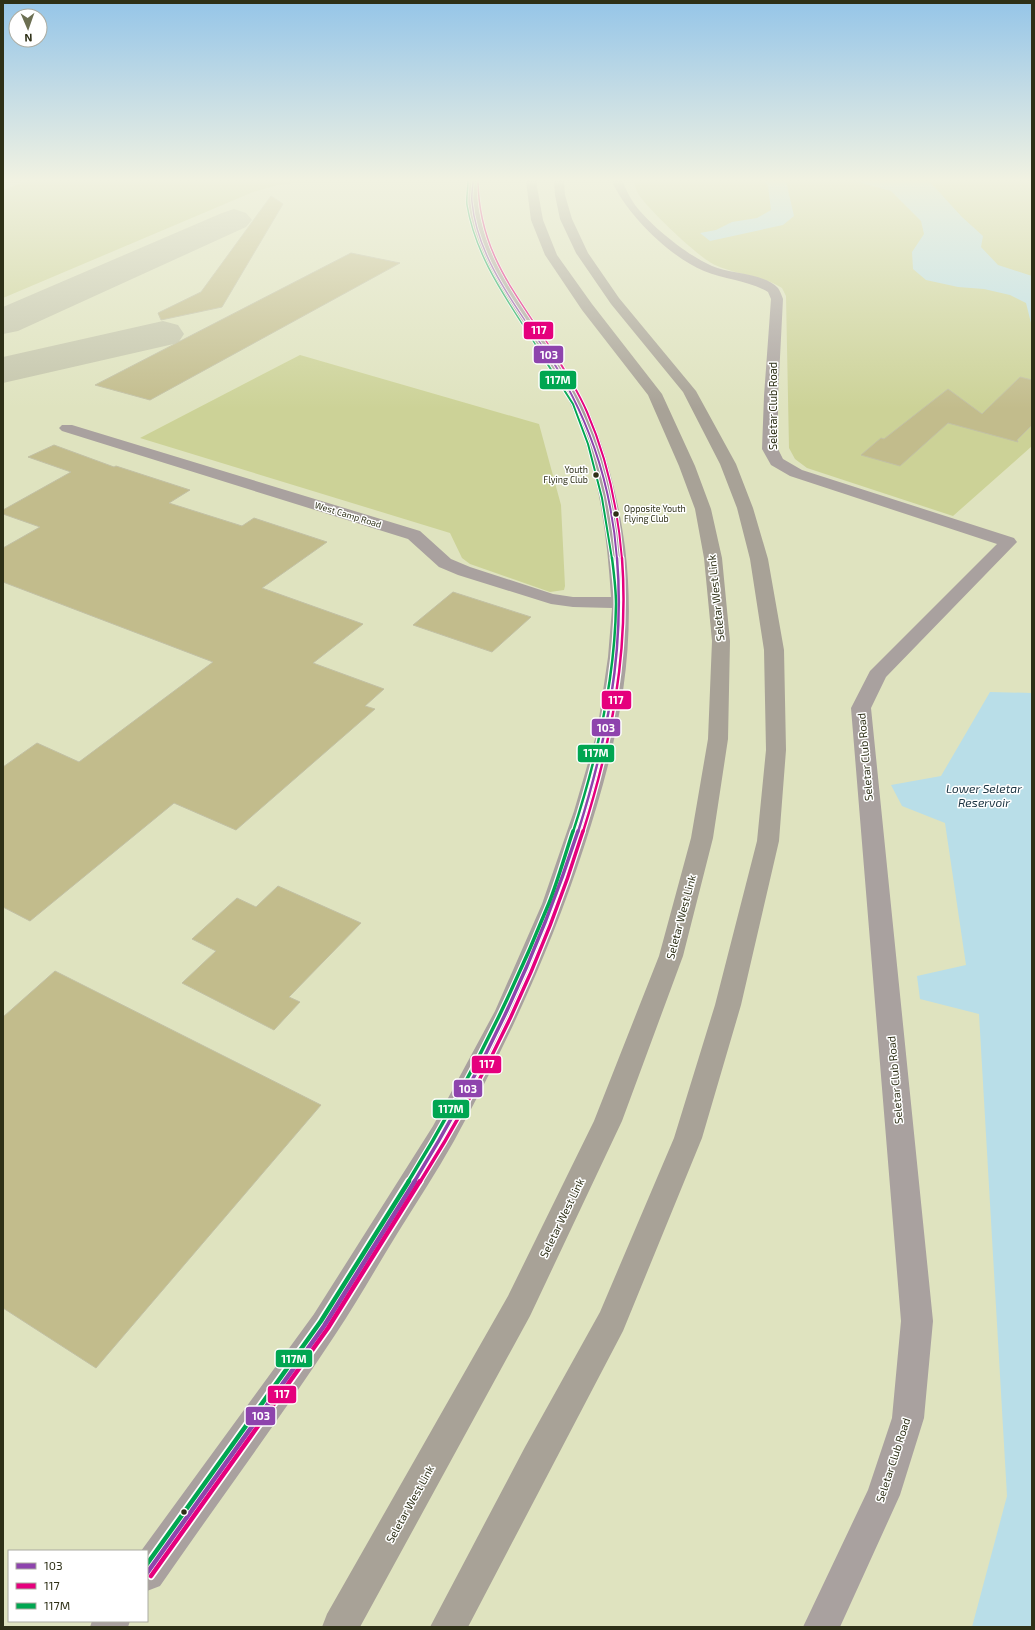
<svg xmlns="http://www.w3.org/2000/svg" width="1035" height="1630" font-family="'Exo 2',sans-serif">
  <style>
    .green { fill: #ccd297 }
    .water { fill: #b9dee8 }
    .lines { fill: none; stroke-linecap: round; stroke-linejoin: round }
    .taxiway { fill: #c4c5ab; fill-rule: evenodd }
    .building { fill: #c2bc8c; stroke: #c2c0a4 }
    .minor { fill: #a9a19f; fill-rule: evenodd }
    .major { fill: #a8a297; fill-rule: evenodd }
    .bus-1-far4-casing { stroke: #fff; stroke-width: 3 }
    .bus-1-far3-casing { stroke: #fff; stroke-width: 4 }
    .bus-1-far2-casing { stroke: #fff; stroke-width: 5 }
    .bus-1-far1-casing { stroke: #fff; stroke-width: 6 }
    .bus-1-casing { stroke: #fff; stroke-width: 8 }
    .bus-2-far4-casing { stroke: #fff; stroke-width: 3 }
    .bus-2-far3-casing { stroke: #fff; stroke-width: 4 }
    .bus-2-far2-casing { stroke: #fff; stroke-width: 5 }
    .bus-2-far1-casing { stroke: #fff; stroke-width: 6 }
    .bus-2-casing { stroke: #fff; stroke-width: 8 }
    .bus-3-far4-casing { stroke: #fff; stroke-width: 3 }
    .bus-3-far3-casing { stroke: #fff; stroke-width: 4 }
    .bus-3-far2-casing { stroke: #fff; stroke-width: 5 }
    .bus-3-far1-casing { stroke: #fff; stroke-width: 6 }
    .bus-3-casing { stroke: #fff; stroke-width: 8 }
    .bus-1-far4 { stroke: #8e44ad; stroke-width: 1.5 }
    .bus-1-far3 { stroke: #8e44ad; stroke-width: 2 }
    .bus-1-far2 { stroke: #8e44ad; stroke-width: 2.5 }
    .bus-1-far1 { stroke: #8e44ad; stroke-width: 3.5 }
    .bus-1 { stroke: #8e44ad; stroke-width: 4.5 }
    .bus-2-far4 { stroke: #e5007d; stroke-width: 1.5 }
    .bus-2-far3 { stroke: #e5007d; stroke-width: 2 }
    .bus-2-far2 { stroke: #e5007d; stroke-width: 2.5 }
    .bus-2-far1 { stroke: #e5007d; stroke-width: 3.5 }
    .bus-2 { stroke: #e5007d; stroke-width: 4.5 }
    .bus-3-far4 { stroke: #00a651; stroke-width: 1.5 }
    .bus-3-far3 { stroke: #00a651; stroke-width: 2 }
    .bus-3-far2 { stroke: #00a651; stroke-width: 2.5 }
    .bus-3-far1 { stroke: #00a651; stroke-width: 3.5 }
    .bus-3 { stroke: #00a651; stroke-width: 4.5 }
    .bus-dot { fill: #2e3017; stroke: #fff; stroke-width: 1.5 }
    .labels { text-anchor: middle; stroke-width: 3; stroke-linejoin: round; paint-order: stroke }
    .far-bus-label { font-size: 9px; fill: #2e3017; stroke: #fff; text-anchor: end }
    .far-street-label { font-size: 9px; fill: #2e3017; stroke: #fff }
    .street-label { font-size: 11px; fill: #2e3017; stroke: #fff }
    .water-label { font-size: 12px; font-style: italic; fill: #1a3341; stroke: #fff }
    .line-badge { stroke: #fff; stroke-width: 1.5 }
    .badge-label { font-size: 11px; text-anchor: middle; font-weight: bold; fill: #fff }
  </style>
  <rect width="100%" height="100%" fill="#dfe3bf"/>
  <!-- green -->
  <path class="green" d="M27 181H307L278 185 253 192 3 298V190Z
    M633 181H1032V446L953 516 807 468 795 459 789 448 786 296 782 288C761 275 737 275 715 265 699 258 649 210 639 195 636 191 635 185 633 181Z
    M300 355 539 424 561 505 565 586 564 590 550 592 470 564 462 558 450 533 140 438Z"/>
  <!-- water -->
  <path class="water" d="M765 181H786L794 216 783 225 710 241 700 233 716 230 732 222 757 218 771 210 768 186Z
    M854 181H929L962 217 983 236 981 247 998 265 1032 276V327L1026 303 1010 295 984 289 958 287 926 280 913 269 912 252 924 234 921 221 891 191Z
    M990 692 1032 693V1627H972L1007 1496 979 1014 920 999 917 976 966 965 945 823 902 806 891 785 941 776Z"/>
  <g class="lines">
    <!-- taxiway -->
    <path class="taxiway" d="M234 209 246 213 252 220 246 227 18 331 3 334V307L222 213Z
      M163 321 178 325 184 334 178 343 3 383V357Z"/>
  </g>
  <!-- building -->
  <path class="building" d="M271 196 283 204 222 307 161 320 158 313 201 292Z
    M351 253 400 263 150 400 95 385Z
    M1020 377 1032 380V425L1017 440 1018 442 948 423 900 466 861 455 881 438 884 439 948 389 982 414Z
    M54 445 114 467 116 466 190 490 169 503 242 526 254 518 327 542 262 588 363 624 313 663 384 689 365 706 375 709 236 830 174 803 30 921 3 907V767L37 743 79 762 213 662 3 582V548L40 527 3 514V510L71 472 28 457Z
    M453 592 531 617 492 652 413 625Z
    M278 886 361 923 289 997 300 1002 274 1030 182 983 216 951 192 939 237 898 256 907Z
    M55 971 321 1105 96 1368 3 1308V1017Z"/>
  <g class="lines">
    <!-- minor -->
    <path class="minor" d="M468 181H478C478 189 477 197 478 204 488 281 552 337 585 404 605 444 619 502 625 547 638 654 617 746 584 847 551 949 506 1046 454 1141 436 1173 416 1203 397 1234 376 1268 357 1302 335 1335 279 1420 218 1502 160 1586L147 1591V1551H141L314 1314 433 1126 495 1011 542 904 574 811 597 732 608 657 612 608 573 607 551 604 458 575 439 567 408 539 62 431 59 428 62 425H72L420 531 451 559 470 567 553 594 573 597H611C607 532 598 463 570 403 565 393 559 383 553 374 543 358 533 341 523 325 494 280 464 237 468 181Z
      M612 181H622C626 189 630 198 635 205 652 227 687 255 712 266 730 274 764 273 778 288 780 291 782 296 783 299L778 396V449L783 459 802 470 1014 538 1017 542 886 677 871 708 933 1321 924 1418 900 1495 840 1627H803L868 1490 892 1418 901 1321 851 708 870 671 997 544 790 476 771 465 762 449 764 396 771 299 768 292C748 280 725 280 704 271 670 257 626 214 612 181Z
      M92 1621H130L128 1627H90Z"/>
    <!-- major -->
    <path class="major" d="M526 181H536L543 220 557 255 592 304 662 394 695 466 711 509 722 558 730 641 728 739 713 838 683 956 622 1121 530 1316 360 1627H322L327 1614 508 1296 594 1121 659 956 691 838 708 739 712 641 704 558 695 509 679 466 648 395 582 310 545 255 531 220Z
      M554 181H564L565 195 572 219 588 253 619 298 696 391 736 464 753 508 768 559 784 650 786 750 779 841 741 1005 702 1138 623 1331 468 1627H430L525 1447 600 1312 674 1138 715 1005 757 841 766 750 764 650 750 559 737 508 720 464 683 392 611 304 576 253 560 219 555 195Z"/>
    <defs>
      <path id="bus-1-far4" d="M473 181C473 188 471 195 472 202 477 256 514 304 543 347"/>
      <path id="bus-1-far3" d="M543 346C587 412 611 480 617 559"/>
      <path id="bus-1-far2" d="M578 832C606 743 625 653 617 558"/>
      <path id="bus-1-far1" d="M414 1182C482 1072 538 954 578 831"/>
      <path id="bus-1" d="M147 1573 324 1326 415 1181"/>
      <path id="bus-2-far4" d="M478 181C479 251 514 291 550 347"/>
      <path id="bus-2-far3" d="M549 346C563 367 577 389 587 412 607 458 618 510 622 559"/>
      <path id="bus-2-far2" d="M583 832C611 743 629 653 622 558"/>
      <path id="bus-2-far1" d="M420 1182C489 1073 545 954 583 831"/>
      <path id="bus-2" d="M151 1576 328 1328 420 1181"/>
      <path id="bus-3-far4" d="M468 181C468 189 466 198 467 205 476 259 509 302 537 347"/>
      <path id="bus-3-far3" d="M536 346 573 404 588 444 602 498 612 559"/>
      <path id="bus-3-far2" d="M573 832C597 758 615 682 616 604 616 589 614 574 612 558"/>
      <path id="bus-3-far1" d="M408 1182C463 1093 510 1000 549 903 558 880 565 855 573 831"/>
      <path id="bus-3" d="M147 1564 321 1321 409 1181"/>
    </defs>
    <!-- bus-1-far4 casing -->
    <use href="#bus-1-far4" class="bus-1-far4-casing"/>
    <!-- bus-1-far3 casing -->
    <use href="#bus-1-far3" class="bus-1-far3-casing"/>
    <!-- bus-1-far2 casing -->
    <use href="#bus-1-far2" class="bus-1-far2-casing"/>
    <!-- bus-1-far1 casing -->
    <use href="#bus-1-far1" class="bus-1-far1-casing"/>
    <!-- bus-1 casing -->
    <use href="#bus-1" class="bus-1-casing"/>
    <!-- bus-2-far4 casing -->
    <use href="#bus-2-far4" class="bus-2-far4-casing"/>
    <!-- bus-2-far3 casing -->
    <use href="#bus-2-far3" class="bus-2-far3-casing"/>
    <!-- bus-2-far2 casing -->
    <use href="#bus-2-far2" class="bus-2-far2-casing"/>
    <!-- bus-2-far1 casing -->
    <use href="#bus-2-far1" class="bus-2-far1-casing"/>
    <!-- bus-2 casing -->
    <use href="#bus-2" class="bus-2-casing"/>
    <!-- bus-3-far4 casing -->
    <use href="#bus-3-far4" class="bus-3-far4-casing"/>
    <!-- bus-3-far3 casing -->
    <use href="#bus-3-far3" class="bus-3-far3-casing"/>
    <!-- bus-3-far2 casing -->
    <use href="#bus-3-far2" class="bus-3-far2-casing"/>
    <!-- bus-3-far1 casing -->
    <use href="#bus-3-far1" class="bus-3-far1-casing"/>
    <!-- bus-3 casing -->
    <use href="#bus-3" class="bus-3-casing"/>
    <!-- bus-1-far4 -->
    <use href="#bus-1-far4" class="bus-1-far4"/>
    <!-- bus-1-far3 -->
    <use href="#bus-1-far3" class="bus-1-far3"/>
    <!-- bus-1-far2 -->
    <use href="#bus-1-far2" class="bus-1-far2"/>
    <!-- bus-1-far1 -->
    <use href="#bus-1-far1" class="bus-1-far1"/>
    <!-- bus-1 -->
    <use href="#bus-1" class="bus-1"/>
    <!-- bus-2-far4 -->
    <use href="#bus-2-far4" class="bus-2-far4"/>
    <!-- bus-2-far3 -->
    <use href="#bus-2-far3" class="bus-2-far3"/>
    <!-- bus-2-far2 -->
    <use href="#bus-2-far2" class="bus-2-far2"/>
    <!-- bus-2-far1 -->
    <use href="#bus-2-far1" class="bus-2-far1"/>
    <!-- bus-2 -->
    <use href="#bus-2" class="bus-2"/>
    <!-- bus-3-far4 -->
    <use href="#bus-3-far4" class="bus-3-far4"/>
    <!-- bus-3-far3 -->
    <use href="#bus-3-far3" class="bus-3-far3"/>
    <!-- bus-3-far2 -->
    <use href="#bus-3-far2" class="bus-3-far2"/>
    <!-- bus-3-far1 -->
    <use href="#bus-3-far1" class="bus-3-far1"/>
    <!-- bus-3 -->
    <use href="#bus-3" class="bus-3"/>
  </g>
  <!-- sky -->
  <linearGradient id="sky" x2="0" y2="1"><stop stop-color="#95c5e8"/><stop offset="0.44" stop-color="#f1f2e2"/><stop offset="1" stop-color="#f1f2e2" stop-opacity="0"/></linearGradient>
  <rect width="1035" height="409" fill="url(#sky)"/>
  <!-- markers -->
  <g class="bus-dot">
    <circle cx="596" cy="475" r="3.5"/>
    <circle cx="616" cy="514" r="3.5"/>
    <circle cx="184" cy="1512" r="3.5"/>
  </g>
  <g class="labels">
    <!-- far-bus labels -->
    <g class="far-bus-label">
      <text x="588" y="473">Youth<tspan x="588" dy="10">Flying Club</tspan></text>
      <text x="624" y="512" text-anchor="start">Opposite Youth<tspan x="624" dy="10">Flying Club</tspan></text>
    </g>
    <!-- far-street labels -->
    <g class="far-street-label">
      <text transform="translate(348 515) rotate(17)" y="3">West Camp Road</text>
    </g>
    <!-- street labels -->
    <g class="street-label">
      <text transform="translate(773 406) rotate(-90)" y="4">Seletar Club Road</text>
      <text transform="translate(716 598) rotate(-96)" y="4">Seletar West Link</text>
      <text transform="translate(865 757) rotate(-95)" y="4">Seletar Club Road</text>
      <text transform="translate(681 917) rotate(-75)" y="4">Seletar West Link</text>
      <text transform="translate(895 1080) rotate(-95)" y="4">Seletar Club Road</text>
      <text transform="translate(562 1218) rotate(-64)" y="4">Seletar West Link</text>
      <text transform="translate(893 1460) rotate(-72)" y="4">Seletar Club Road</text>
      <text transform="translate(410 1504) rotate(-61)" y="4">Seletar West Link</text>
    </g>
    <!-- water labels -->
    <g class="water-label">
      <text x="984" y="793">Lower Seletar<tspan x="984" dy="14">Reservoir</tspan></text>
    </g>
  </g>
  <g class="line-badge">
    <rect x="523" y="321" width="31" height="19" rx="4" fill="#e5007d"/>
    <rect x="533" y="345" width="31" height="19" rx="4" fill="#8e44ad"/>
    <rect x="539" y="370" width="38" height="20" rx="4" fill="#00a651"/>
    <rect x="601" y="690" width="31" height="20" rx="4" fill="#e5007d"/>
    <rect x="591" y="718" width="30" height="19" rx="4" fill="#8e44ad"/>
    <rect x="577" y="744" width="38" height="19" rx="4" fill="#00a651"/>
    <rect x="471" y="1055" width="31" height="19" rx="4" fill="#e5007d"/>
    <rect x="453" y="1079" width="30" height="19" rx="4" fill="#8e44ad"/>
    <rect x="432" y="1099" width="38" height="20" rx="4" fill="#00a651"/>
    <rect x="275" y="1349" width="38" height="19" rx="4" fill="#00a651"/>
    <rect x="267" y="1385" width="30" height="19" rx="4" fill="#e5007d"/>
    <rect x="245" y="1406" width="31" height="20" rx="4" fill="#8e44ad"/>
  </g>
  <g class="badge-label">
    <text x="539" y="334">117</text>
    <text x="549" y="359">103</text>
    <text x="558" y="384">117M</text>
    <text x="616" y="704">117</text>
    <text x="606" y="732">103</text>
    <text x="596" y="757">117M</text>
    <text x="487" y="1068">117</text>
    <text x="468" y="1093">103</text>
    <text x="451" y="1113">117M</text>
    <text x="294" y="1363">117M</text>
    <text x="282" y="1398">117</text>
    <text x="261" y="1420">103</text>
  </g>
  <!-- border -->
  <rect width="1035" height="1630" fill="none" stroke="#2e3017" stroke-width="8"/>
  <!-- legend -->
  <rect x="8" y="1550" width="140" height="72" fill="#ffffff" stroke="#abaca2"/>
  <rect x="16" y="1563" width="20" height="6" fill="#8e44ad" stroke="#abaca2"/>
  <text x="44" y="1570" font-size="12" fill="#2e3017">103</text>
  <rect x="16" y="1583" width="20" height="6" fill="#e5007d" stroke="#abaca2"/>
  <text x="44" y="1590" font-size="12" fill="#2e3017">117</text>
  <rect x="16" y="1603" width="20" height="6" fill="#00a651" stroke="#abaca2"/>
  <text x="44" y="1610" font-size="12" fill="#2e3017">117M</text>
  <!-- north arrow -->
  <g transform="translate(28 28) rotate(178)"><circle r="19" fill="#ffffff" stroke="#abaca2"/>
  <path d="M0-3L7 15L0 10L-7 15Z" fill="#6c6f52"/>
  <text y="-6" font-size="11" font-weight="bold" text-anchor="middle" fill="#2e3017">N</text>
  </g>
</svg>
